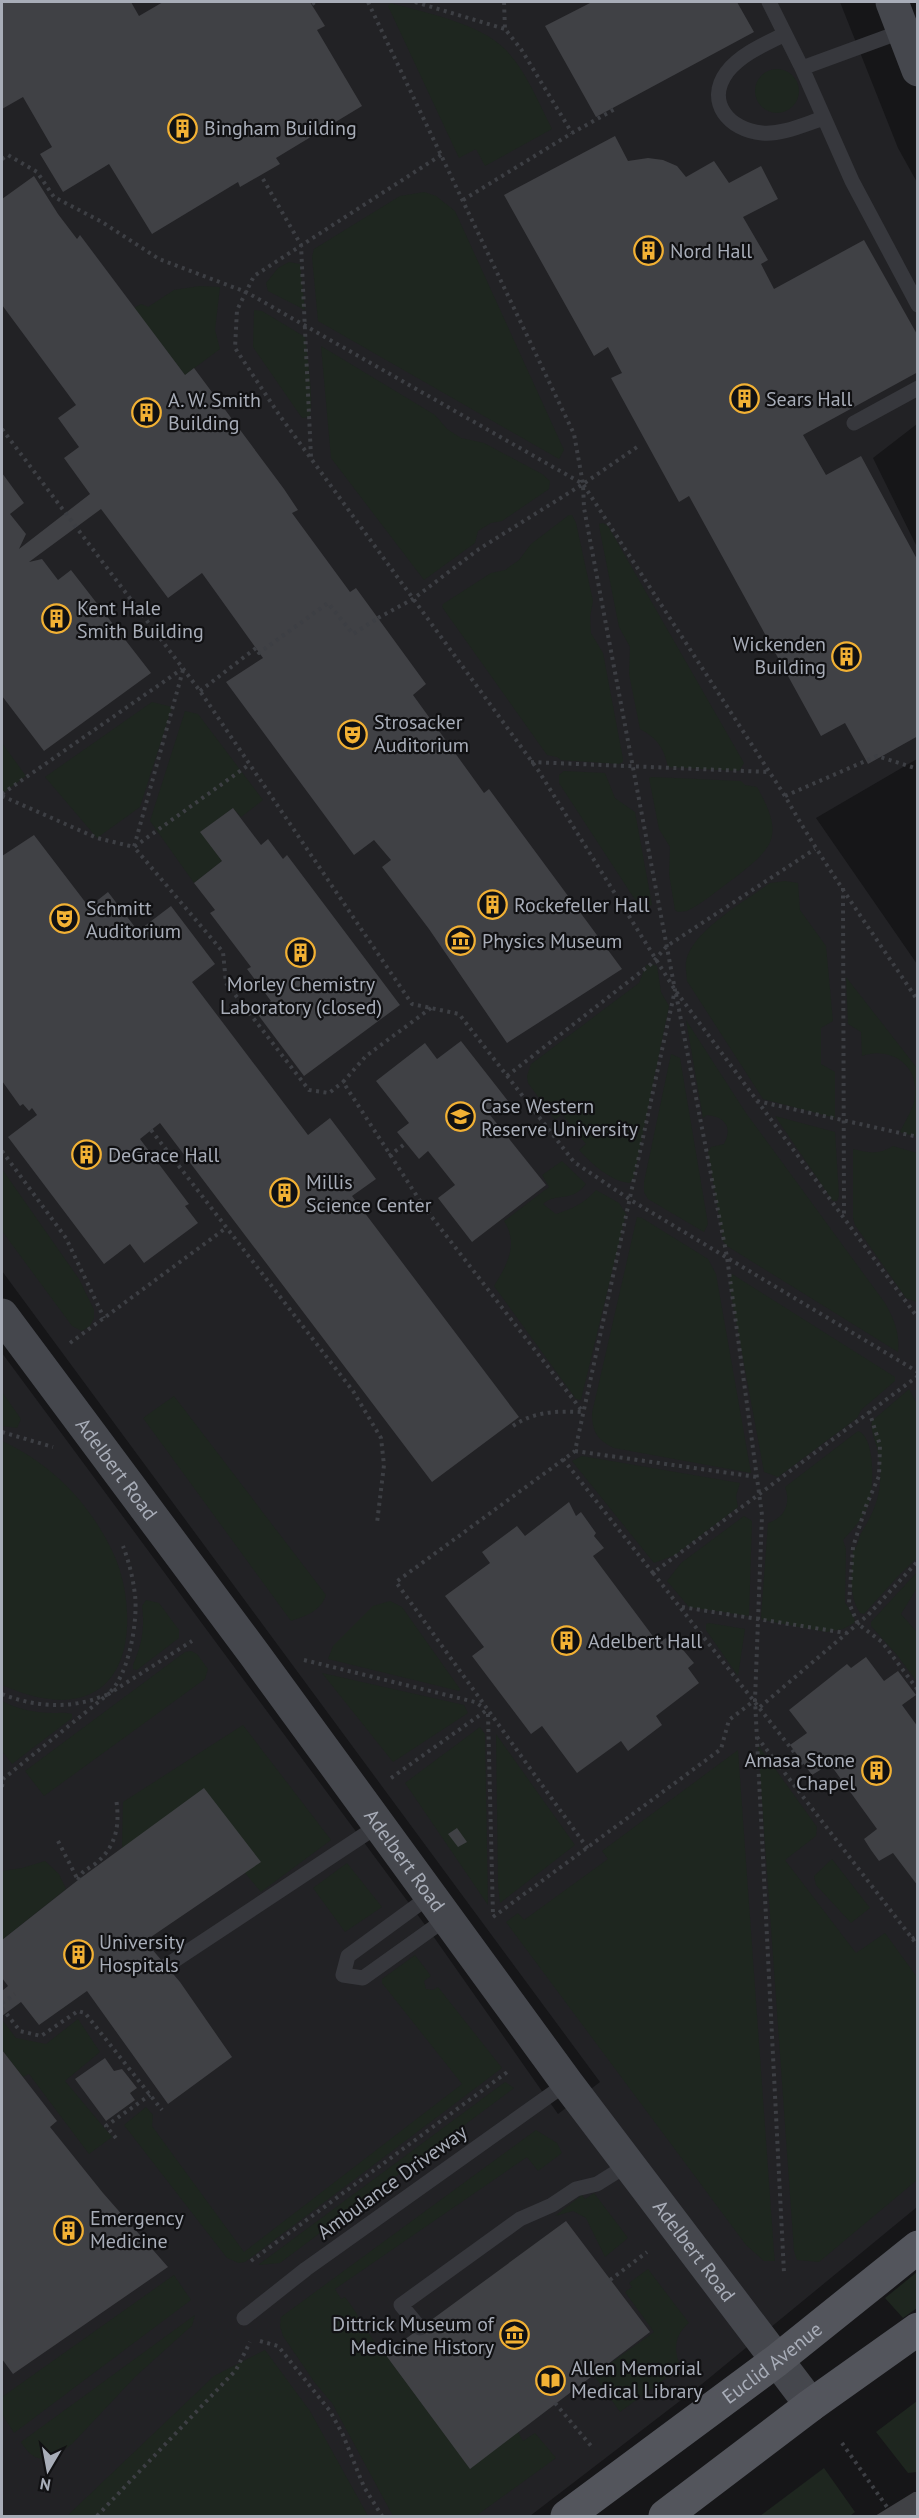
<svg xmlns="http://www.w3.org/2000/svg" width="919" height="2518" font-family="'PT Sans',sans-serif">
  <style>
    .built { fill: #222225 }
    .green { fill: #1e261f }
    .building { fill: #404145 }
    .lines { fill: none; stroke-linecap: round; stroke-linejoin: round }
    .path { stroke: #3d3f44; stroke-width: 4; stroke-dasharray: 3 4.5; stroke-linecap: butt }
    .lane { stroke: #37383d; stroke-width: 15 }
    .secondary { stroke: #45474d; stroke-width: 33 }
    .primary { stroke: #53555c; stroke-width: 33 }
    .labels { text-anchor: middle; stroke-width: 4.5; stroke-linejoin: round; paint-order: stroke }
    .poi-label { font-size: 20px; fill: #a8adb8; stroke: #111113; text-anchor: start }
    .street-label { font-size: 20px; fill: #a8adb8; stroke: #111113 }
  </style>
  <rect width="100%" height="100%" fill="#161618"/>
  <!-- built -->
  <path class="built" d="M2 2H840L898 148 918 184 917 424 873 458 917 547V759L816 818 917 964V2207L702 2384 530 2516H2V1353L431 1933 558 2114 600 2082 2 1271Z"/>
  <!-- green -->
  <path class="green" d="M391 3C426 13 480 23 506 50 526 71 539 103 552 129L485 166 476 149 459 158 388 6Z
    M755 91a22 22 0 1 1 44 0a22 22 0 1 1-44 0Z
    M424 192 436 196 455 211 564 450 559 459 318 321 312 257 314 249 400 196Z
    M289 262 300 264 305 310 268 291 266 283 278 268Z
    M200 286 220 287 215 330 220 349 185 375 134 308 141 304 148 307 174 290Z
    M254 310 262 311 305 337C307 352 315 408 309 417L302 418 253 347Z
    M321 346 435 415 447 429 461 438 484 443 542 474 550 481 549 489 502 521 491 523 478 531 475 543 424 580 331 458Z
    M569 515H572L576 523 593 601 590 617 591 633 603 653 623 759V762L619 764 561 760 557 757 547 755 442 607 443 604 491 573 505 570 519 560 531 544Z
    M603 523 608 526 744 763 739 771 668 767C664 748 657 738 640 729L629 674 630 647 619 627 600 531 599 524Z
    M152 702 172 707 140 807 97 838 45 777Z
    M185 711 198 714 263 800 241 817 233 808 201 832 222 861 194 883 150 821Z
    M2 743 26 776 3 793 2 792Z
    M564 771 605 773 615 798 635 812 652 905C640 910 634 898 628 889L559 783V775Z
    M652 777 741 781 745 785 757 787C785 837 774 847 733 879 718 890 703 903 687 911L678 912 675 910 669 874 670 847 659 829 649 778Z
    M785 881 798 883 800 910 826 946 833 1021 821 1028V1064L835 1072V1118L763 1099 687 981C687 975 685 968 686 962 691 931 746 901 770 883Z
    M651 964 657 966 661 992 669 1006 634 1177 630 1183C611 1182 591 1163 579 1150L586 1144 562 1114 555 1120 528 1083 527 1076 531 1064 639 983 646 965Z
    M846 977 917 1068V1137L900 1132C905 1121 914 1108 915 1096 919 1065 890 1046 862 1056L861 1032 848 1024Z
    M686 1020 746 1113 885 1303C894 1319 900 1333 898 1352L727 1246 723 1241 708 1152 711 1147 724 1144C733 1127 725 1117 707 1115L703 1118Z
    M671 1054 680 1058 708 1224 704 1232 648 1199 644 1192V1182Z
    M775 1116 835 1132 839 1196 837 1201H833Z
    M893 1146 917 1153V1302L906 1298 855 1225 853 1218V1149C869 1153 879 1155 893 1146Z
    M562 1161 586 1184C572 1203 556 1192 543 1204L556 1214C572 1209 585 1203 596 1190L619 1203 626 1214 581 1400 576 1399 494 1286C507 1265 519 1244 504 1221L549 1187 542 1175Z
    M2 1169 79 1279 94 1310V1318L90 1326 82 1331 72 1326 2 1231Z
    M637 1217 642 1218 708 1259 716 1274 751 1473 614 1448C597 1440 592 1431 592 1413Z
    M732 1274 895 1377V1381L861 1410 857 1418 778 1477 764 1472 729 1283Z
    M909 1389 917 1404V1558L900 1574 864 1614 860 1613C848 1595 852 1573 853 1551 859 1545 858 1537 863 1530 880 1502 884 1481 877 1448 875 1440 870 1429 872 1421Z
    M2 1392 21 1419 17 1428 2 1426Z
    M174 1396 326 1595C321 1611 306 1616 291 1621L143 1418Z
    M858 1431C876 1437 874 1491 868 1506 862 1520 852 1530 843 1540L846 1549 845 1602 855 1620 854 1623 843 1629 826 1632 763 1620 761 1617 768 1523C785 1518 791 1503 785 1487Z
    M2 1441C52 1464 91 1504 114 1555 132 1594 138 1673 90 1694 62 1707 27 1696 2 1685Z
    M582 1456 740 1483 736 1496 738 1507 675 1555 654 1563 572 1461Z
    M744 1516 752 1521 749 1616 689 1607 667 1581 681 1563Z
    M917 1572V1588L901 1614 917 1632V1682L897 1655 871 1626V1622Z
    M146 1600 159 1603 179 1630V1638L137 1670 133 1669V1665C142 1644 145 1628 142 1606Z
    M390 1601 402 1607 460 1689 459 1691 328 1659 333 1646 373 1606Z
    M709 1623 745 1629 738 1676 706 1630V1624Z
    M191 1651 197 1654 208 1669 205 1679 44 1796 25 1771 185 1652Z
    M322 1673 464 1705 468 1713 393 1762Z
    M2 1701C17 1709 35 1713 53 1713 59 1713 65 1712 72 1714V1718L12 1764 2 1751Z
    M243 1725 331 1840 261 1892 245 1873 122 1848 123 1802Z
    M480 1727 485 1734 488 1905 405 1783Z
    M496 1734 575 1845 500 1903 498 1884Z
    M758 1745 817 1827 816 1836 785 1860 856 1953 885 1933 917 1977V2180L819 2262 797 2260 794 2251Z
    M738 1750 774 2252 775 2261H764L746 2245 506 1922 518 1913 524 1920 608 1859 602 1851Z
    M832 1859 870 1908 851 1923 816 1885 814 1876Z
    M45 1861 59 1874 66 1889 2 1940V1871L22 1868Z
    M347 1863 382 1907 345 1932 313 1888Z
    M415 1955 431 1976 424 1981 426 1989 433 1990 438 1987 502 2068 245 2262 239 2263 227 2258 124 2125 146 2107 153 2115 152 2126 244 2252 462 2084 382 1983V1979Z
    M78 2019 100 2052 65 2081 112 2137 89 2154 29 2074 23 2077 2 2050V2020L16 2038 46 2044Z
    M505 2082 514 2088 280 2263 258 2265Z
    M536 2130 557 2143 562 2153 538 2171 527 2157 335 2289 341 2299 345 2297C360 2316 368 2337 385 2354L470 2468 518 2432 523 2441 535 2433 556 2458 476 2516H393L332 2403 315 2383 283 2336 280 2326 281 2317Z
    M594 2193 628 2238 605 2257 586 2218 573 2211 555 2216 582 2195 585 2199Z
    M648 2269 689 2323C674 2335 673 2351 681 2367L620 2412 594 2375 654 2332 625 2292 632 2287 629 2283Z
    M917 2272V2308L903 2318 885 2298Z
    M174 2275 191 2300 14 2433 2 2414V2397Z
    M195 2315 192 2326 187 2330 135 2377 72 2444C52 2460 37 2468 21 2442Z
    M265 2350 310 2411 368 2516H67L214 2376Z
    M917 2401V2472L908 2473 876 2432Z
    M824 2468 855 2512 850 2516H760Z"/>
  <!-- building -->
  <path class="building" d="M2 2H131L139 16 163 2H310L325 26 317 30 362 106 276 158 280 164 240 187 238 182 152 234 109 164 63 192 40 154 52 147 23 97 2 109Z
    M592 2H737L754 32 596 117 545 26Z
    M615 136 628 161 648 158 663 160 677 166 686 177 714 161 729 183 761 166 778 199 743 217 768 260 761 264 774 289 864 240 918 336V372L803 435 826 475 861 456 918 561V736L868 764 845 723 821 736 689 496 679 502 611 378 622 373 608 347 594 356 504 195Z
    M34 176 58 214 77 239 80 235 185 375 194 368 284 489 298 510 292 513 350 592 356 588 426 684 413 695 484 793 489 789 622 969 507 1043 429 929 382 867 391 860 374 840 354 855 226 682 263 658 202 573 168 598 101 509 29 562 42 559 58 580 71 570 151 673 44 751 2 696V473L24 503 10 514 26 534 19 549 90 494 64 458 79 447 58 418 76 405 2 305V199Z
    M233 808 261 845 268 839 283 859 287 855 400 1005 304 1076 256 1012 271 1001 247 969 251 967 210 913 215 910 194 883 222 861 200 832Z
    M34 835 89 907 108 892 138 931 171 906 215 964 192 982 308 1135 330 1118 376 1179 352 1196 519 1417 432 1482 160 1123 140 1139 189 1204 185 1206 198 1223 144 1263 130 1244 104 1264 8 1137 37 1115 32 1108 29 1111 23 1104 20 1106 2 1081V856Z
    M461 1041 508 1101 490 1115 546 1185 472 1242 438 1198 455 1185 428 1151 419 1159 397 1132 409 1123 376 1081 425 1043 437 1059Z
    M569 1502 576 1516 581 1512 596 1533 594 1536 604 1548 593 1556 658 1643 666 1638 675 1647 679 1645 694 1663 688 1668 699 1683 656 1716 662 1725 628 1751 621 1741 577 1773 542 1726 531 1734 472 1656 484 1647 445 1596 490 1563 482 1552 517 1526 525 1536Z
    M866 1657 884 1681 898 1671 916 1695 902 1705 918 1727V1886L893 1853 879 1861 871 1850 864 1839 877 1829 830 1764 812 1775 790 1745 807 1733 789 1710 847 1664 851 1668Z
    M204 1788 261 1862 145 1941 180 1982 232 2057 168 2104 87 1991 39 2025 21 2002 2 2016V1991L8 1986 2 1978V1940L78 1880Z
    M457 1828 467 1842 458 1847 448 1834Z
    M2 2050 57 2121 50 2127 103 2193 168 2267 13 2374 2 2359Z
    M105 2058 114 2071 122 2069 137 2088 130 2093 135 2100 106 2121 75 2079Z
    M566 2221 650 2332 470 2469 385 2354Z
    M914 2492H918V2516H875Z"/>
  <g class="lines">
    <!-- path -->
    <path class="path" d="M368 2 574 434 583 484 584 508 675 990 575 1451 396 1582 588 1849
      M415 2 505 29
      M504 2 505 29 521 49 572 133
      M312 4 315 2
      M441 155 254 276 237 310 235 348 280 416 538 770 675 990 918 1318
      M2 159 8 155 37 172 54 197 102 222 159 259 246 292 583 484 785 796C825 867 873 933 918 1001
      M263 179 301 245 311 457
      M463 200 572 133 615 109
      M2 429 200 691 412 1004 459 1014 574 1162 629 1199 918 1372
      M378 618 413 599 479 549 583 484 640 445
      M183 670 134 847 223 952 226 983 309 1090 329 1093 343 1082
      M200 691 256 648 259 653 328 603 353 634 378 618
      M531 762 769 772
      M2 794 182 669
      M2 796 97 838 134 847 250 764
      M785 796 877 756 918 769
      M843 888 844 1217
      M676 994 727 1257 762 1515 755 1700
      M431 1008 366 1056 343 1082 424 1207 583 1412
      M507 1076 651 964 667 946 815 849
      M757 1101 918 1137
      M151 1130 353 1391 381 1438 384 1465 377 1523
      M2 1151 66 1238 104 1318
      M389 1156 406 1143
      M70 1343 226 1228
      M869 1411 880 1445 879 1476 866 1506 853 1547 849 1603 858 1624 882 1642 918 1690
      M513 1426C534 1411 558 1411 583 1412
      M2 1432 53 1447
      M575 1451 757 1477
      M563 1459 653 1573 918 1376
      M653 1573 805 1766
      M682 1607 846 1633
      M304 1660 475 1702 484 1708
      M2 1694C32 1706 64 1709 95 1699 99 1697 105 1696 108 1694 129 1676 138 1621 135 1595 133 1578 129 1562 123 1546
      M760 1707 868 1615 918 1561
      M488 1714 493 1916
      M757 1737 918 1946
      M391 1778 487 1710
      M2 1787 3 1779 107 1695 192 1641
      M58 1841 78 1880
      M78 1880C81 1871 88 1869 95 1864 117 1846 120 1825 116 1798
      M493 1917 721 1749 729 1720 755 1700 784 2273
      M912 1939 918 1936
      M2 2003 15 1994
      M2 2008 20 2031 41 2036 78 2011 85 2013 162 2110
      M116 2138 106 2126 150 2095
      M251 2261 510 2070
      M610 2280 647 2252
      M260 2341 278 2346 330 2411 343 2435 364 2487 382 2516
      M555 2403 592 2447
      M842 2443 887 2507
      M97 2516 236 2370 250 2342"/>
    <!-- lane -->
    <path class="lane" d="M769 2 802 68 852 181 918 305
      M785 34C765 44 741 54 727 72 705 102 729 130 762 133 782 135 805 124 824 118
      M802 68 903 31
      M854 423 918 388
      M430 1896 348 1956 343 1975 363 1978 447 1918
      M166 1966 379 1825
      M244 2318 306 2269 567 2083
      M420 2328 401 2305 520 2219 552 2205 576 2189 597 2184 629 2164"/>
    <!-- secondary -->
    <g class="secondary">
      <path d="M892 2 918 70"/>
      <path id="s1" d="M2 1315 255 1655 567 2083 811 2405"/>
    </g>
    <!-- primary -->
    <g class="primary">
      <path id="s2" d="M567 2516 776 2361 918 2247"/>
      <path d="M665 2516 811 2405 918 2329"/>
    </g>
  </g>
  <!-- icons -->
  <defs>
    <symbol id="building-ring" viewBox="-11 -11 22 22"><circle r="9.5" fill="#111113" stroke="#f2b134" stroke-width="1.5"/><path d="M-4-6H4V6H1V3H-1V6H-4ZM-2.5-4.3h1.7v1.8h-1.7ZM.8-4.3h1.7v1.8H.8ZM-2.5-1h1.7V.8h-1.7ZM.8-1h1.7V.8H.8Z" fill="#f2b134"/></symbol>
    <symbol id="theatre-ring" viewBox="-11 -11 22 22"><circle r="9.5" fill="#111113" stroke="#f2b134" stroke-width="1.5"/><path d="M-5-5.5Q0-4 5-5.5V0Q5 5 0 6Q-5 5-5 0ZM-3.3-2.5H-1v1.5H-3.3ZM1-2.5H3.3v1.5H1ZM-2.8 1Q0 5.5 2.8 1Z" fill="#f2b134"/></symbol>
    <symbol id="museum-ring" viewBox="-11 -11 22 22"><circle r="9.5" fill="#111113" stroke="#f2b134" stroke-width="1.5"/><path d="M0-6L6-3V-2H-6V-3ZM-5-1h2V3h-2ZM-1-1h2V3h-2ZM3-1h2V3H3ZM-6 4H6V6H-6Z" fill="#f2b134"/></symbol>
    <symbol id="university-ring" viewBox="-11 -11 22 22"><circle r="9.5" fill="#111113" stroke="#f2b134" stroke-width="1.5"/><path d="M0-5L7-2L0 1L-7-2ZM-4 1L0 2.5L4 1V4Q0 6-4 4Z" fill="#f2b134"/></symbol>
    <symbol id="library-ring" viewBox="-11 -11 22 22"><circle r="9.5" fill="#111113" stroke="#f2b134" stroke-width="1.5"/><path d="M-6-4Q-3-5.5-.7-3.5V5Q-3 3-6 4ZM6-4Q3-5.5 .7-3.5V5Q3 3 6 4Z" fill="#f2b134"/></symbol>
  </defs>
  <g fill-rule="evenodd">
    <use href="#building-ring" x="166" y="112" width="33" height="33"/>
    <use href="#building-ring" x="632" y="234" width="33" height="33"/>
    <use href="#building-ring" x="728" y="382" width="33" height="33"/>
    <use href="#building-ring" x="130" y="396" width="33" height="33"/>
    <use href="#building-ring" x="40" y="602" width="33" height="33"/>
    <use href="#building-ring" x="830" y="640" width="33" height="33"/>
    <use href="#theatre-ring" x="336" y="718" width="33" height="33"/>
    <use href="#building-ring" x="476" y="888" width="33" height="33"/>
    <use href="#theatre-ring" x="48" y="902" width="33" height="33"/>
    <use href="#museum-ring" x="444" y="924" width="33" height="33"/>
    <use href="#building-ring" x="284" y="936" width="33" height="33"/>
    <use href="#university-ring" x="444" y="1100" width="33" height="33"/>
    <use href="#building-ring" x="70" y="1138" width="33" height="33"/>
    <use href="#building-ring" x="268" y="1176" width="33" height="33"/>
    <use href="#building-ring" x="550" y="1624" width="33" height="33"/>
    <use href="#building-ring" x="860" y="1754" width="33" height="33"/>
    <use href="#building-ring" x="62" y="1938" width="33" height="33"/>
    <use href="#building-ring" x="52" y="2214" width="33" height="33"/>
    <use href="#museum-ring" x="498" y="2318" width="33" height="33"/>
    <use href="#library-ring" x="534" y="2364" width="33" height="33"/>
  </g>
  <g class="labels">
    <!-- poi labels -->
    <g class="poi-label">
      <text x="204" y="135">Bingham Building</text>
      <text x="670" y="258">Nord Hall</text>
      <text x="766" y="406">Sears Hall</text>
      <text x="168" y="407">A. W. Smith<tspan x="168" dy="23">Building</tspan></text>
      <text x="77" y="615">Kent Hale<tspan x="77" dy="23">Smith Building</tspan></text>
      <text x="826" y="651" text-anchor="end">Wickenden<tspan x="826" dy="23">Building</tspan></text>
      <text x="374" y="729">Strosacker<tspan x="374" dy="23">Auditorium</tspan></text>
      <text x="514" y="912">Rockefeller Hall</text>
      <text x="86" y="915">Schmitt<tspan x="86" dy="23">Auditorium</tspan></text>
      <text x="482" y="948">Physics Museum</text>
      <text x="301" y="991" text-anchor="middle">Morley Chemistry<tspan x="301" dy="23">Laboratory (closed)</tspan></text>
      <text x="481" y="1113">Case Western<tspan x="481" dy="23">Reserve University</tspan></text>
      <text x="108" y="1162">DeGrace Hall</text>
      <text x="306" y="1189">Millis<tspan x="306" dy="23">Science Center</tspan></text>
      <text x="588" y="1648">Adelbert Hall</text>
      <text x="855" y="1767" text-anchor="end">Amasa Stone<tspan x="855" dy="23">Chapel</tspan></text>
      <text x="99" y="1949">University<tspan x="99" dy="23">Hospitals</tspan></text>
      <text x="90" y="2225">Emergency<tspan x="90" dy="23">Medicine</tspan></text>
      <text x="494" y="2331" text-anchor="end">Dittrick Museum of<tspan x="494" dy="23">Medicine History</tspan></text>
      <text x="571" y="2375">Allen Memorial<tspan x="571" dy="23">Medical Library</tspan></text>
    </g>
    <!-- street labels -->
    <g class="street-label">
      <text dy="7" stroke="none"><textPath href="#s1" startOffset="192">Adelbert Road</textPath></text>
      <text dy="7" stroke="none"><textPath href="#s1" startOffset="678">Adelbert Road</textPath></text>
      <text transform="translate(392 2182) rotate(-36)" y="7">Ambulance Driveway</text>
      <text dy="7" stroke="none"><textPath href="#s1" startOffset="1164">Adelbert Road</textPath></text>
      <text dy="7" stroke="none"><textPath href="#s2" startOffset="256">Euclid Avenue</textPath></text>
    </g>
  </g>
  <!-- border -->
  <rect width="919" height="2518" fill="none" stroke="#a8adb8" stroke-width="6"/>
  <!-- north arrow -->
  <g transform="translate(48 2470) rotate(190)" stroke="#111113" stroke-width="4.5" paint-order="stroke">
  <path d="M0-4.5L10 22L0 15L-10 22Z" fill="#a8adb8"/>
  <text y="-9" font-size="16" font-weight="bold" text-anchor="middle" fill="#a8adb8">N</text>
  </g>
</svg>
